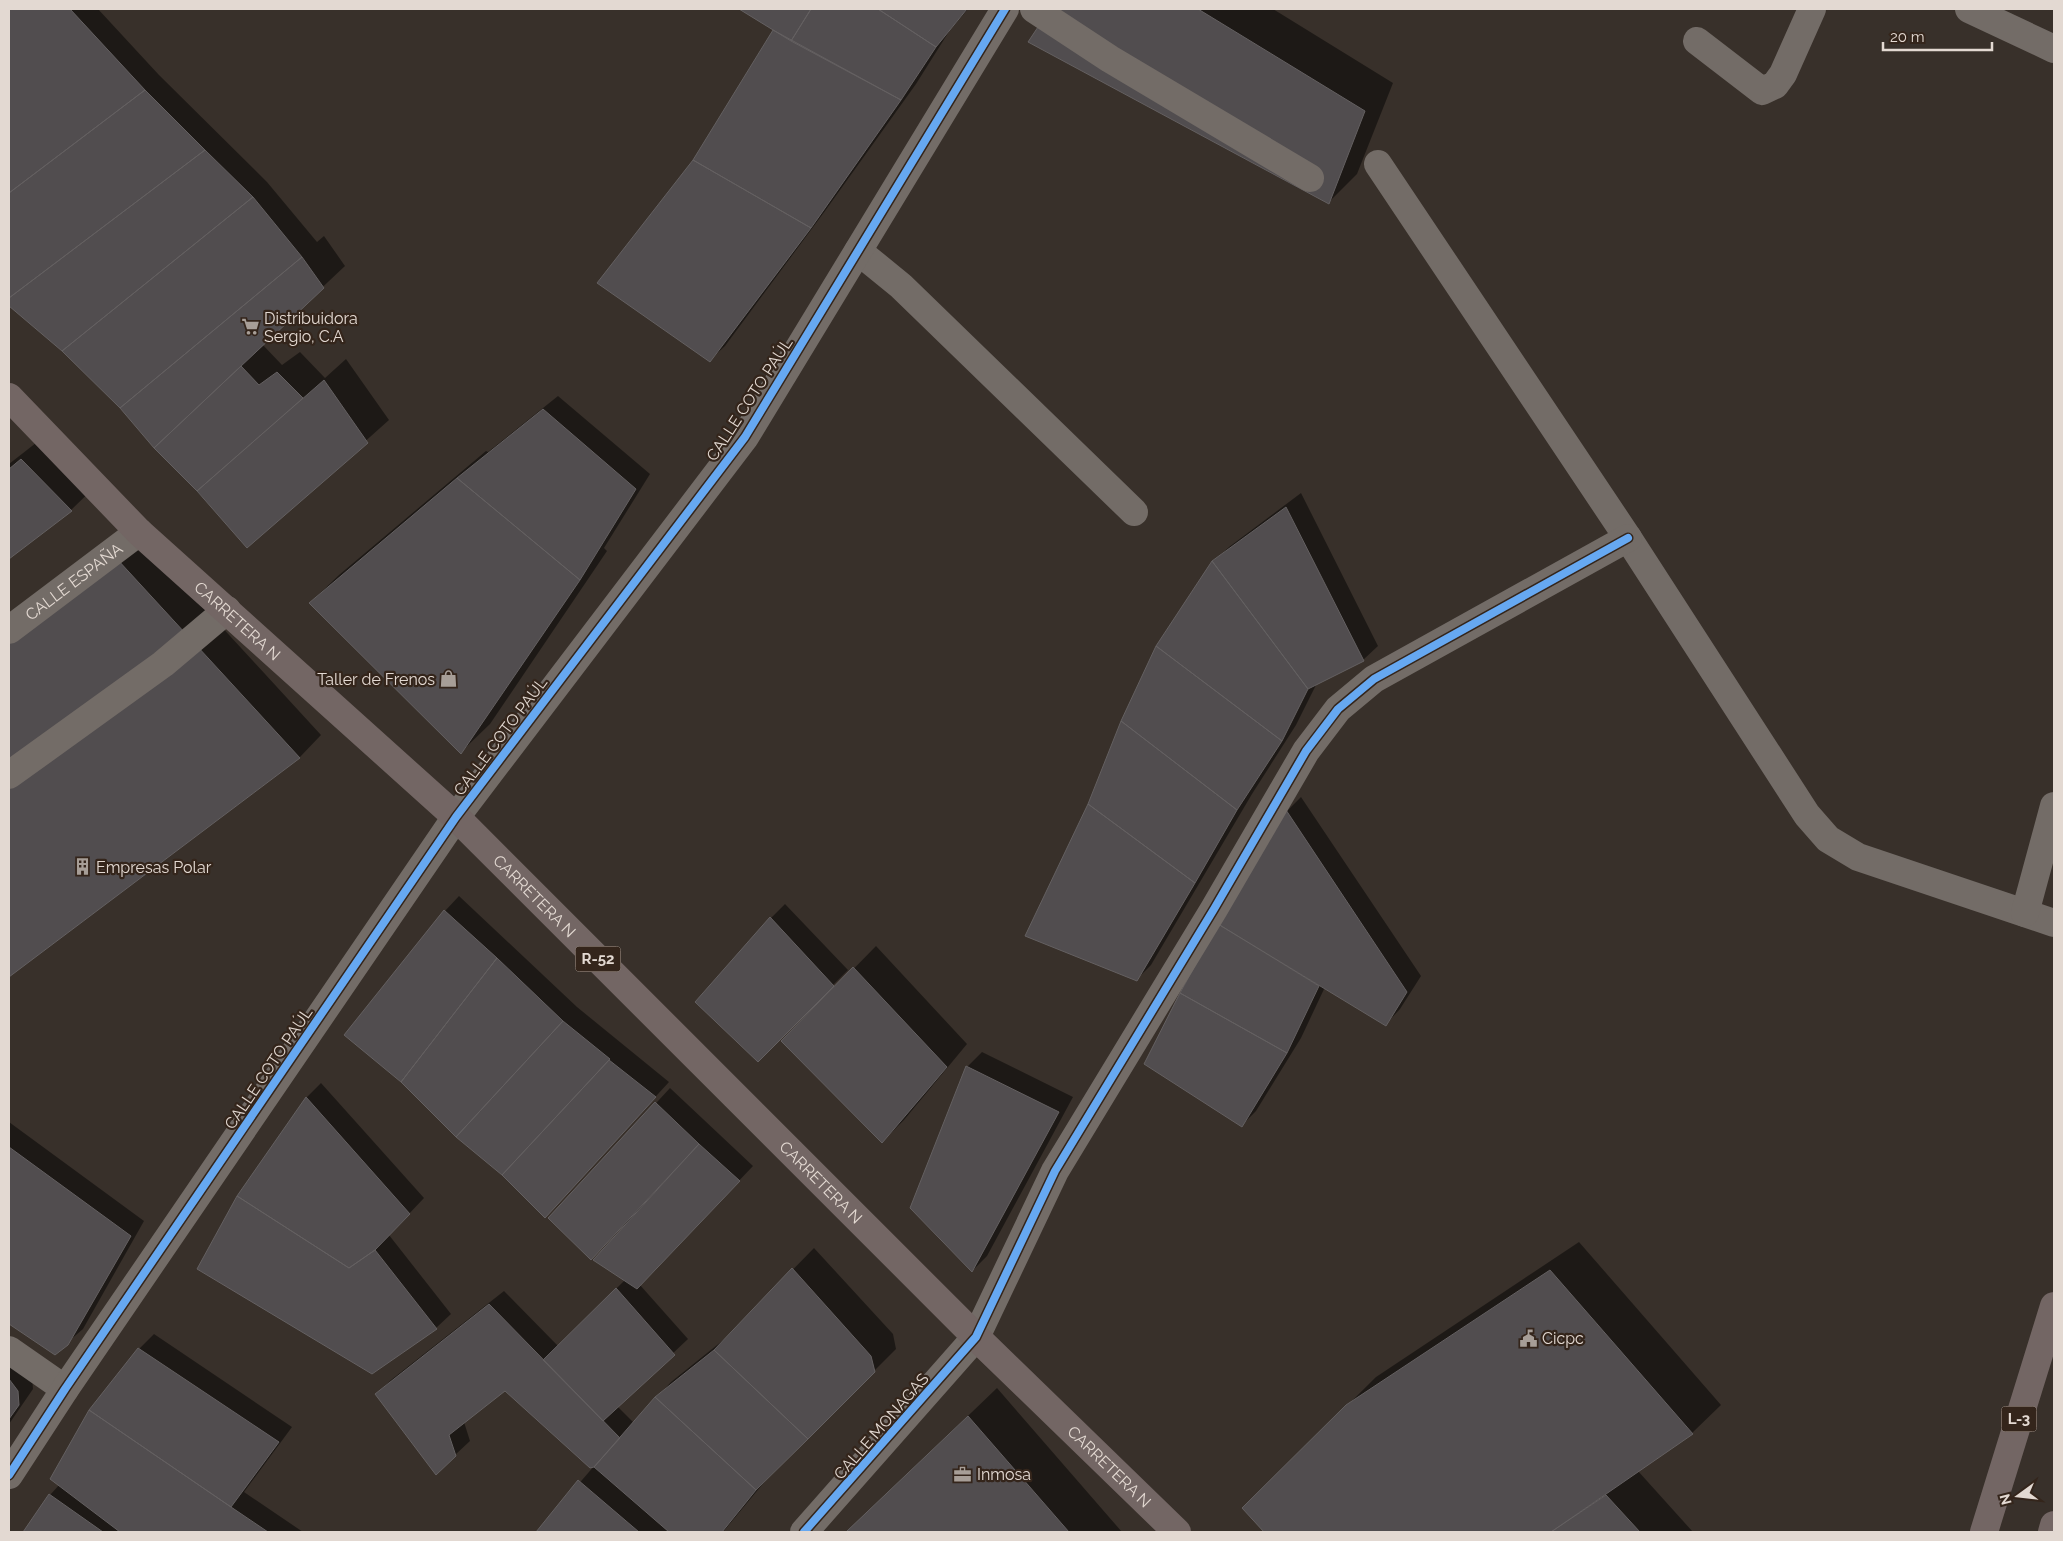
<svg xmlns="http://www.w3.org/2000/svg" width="2063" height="1541" font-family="Raleway,sans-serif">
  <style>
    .shadow { fill: #0007 }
    .building { fill: #514d4f; stroke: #646061 }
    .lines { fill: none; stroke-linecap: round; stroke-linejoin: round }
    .minor { stroke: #736c67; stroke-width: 28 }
    .major { stroke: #736664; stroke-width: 28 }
    .cycleway-casing { stroke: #34251b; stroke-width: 11 }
    .cycleway { stroke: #66a8f1; stroke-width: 8 }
    .labels { text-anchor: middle; stroke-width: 4.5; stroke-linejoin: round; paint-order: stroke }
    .shield { fill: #34251b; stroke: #aea39b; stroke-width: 1 }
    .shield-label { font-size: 15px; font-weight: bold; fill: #e3d9d2 }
    .poi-label { font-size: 16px; fill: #e3d9d2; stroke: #34251b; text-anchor: start }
    .street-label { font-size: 16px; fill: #e3d9d2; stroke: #34251b }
  </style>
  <rect width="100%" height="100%" fill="#38302a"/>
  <!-- shadow -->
  <path class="shadow" d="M10 9H98L159 75 267 182 317 242 324 236 345 266 262 344 282 365 300 352 325 378 346 359 389 420 247 547 121 407 62 350 9 305Z
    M740 9H968L950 30 916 84 825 211 725 346 710 360 694 161 775 30Z
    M1051 9H1273L1393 83 1357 174 1328 203Z
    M558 396 650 474 604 548 607 551 490 724 461 752 310 603 339 575 486 451 488 452Z
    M50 432 100 482 71 510 9 557V464Z
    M1301 493 1378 646 1363 660 1317 683 1296 725 1252 794 1151 965 1136 980 1089 804 1213 562 1229 547Z
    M140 538 321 735 300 757 9 976V637Z
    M1301 797 1421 976 1400 1009 1386 1024 1325 987 1301 1038 1256 1111 1242 1125 1219 925 1287 811Z
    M459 896 577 1007 669 1082 560 1201 445 911Z
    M785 904 848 970 758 1060 771 918Z
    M876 946 967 1044 904 1120 882 1142 783 1041Z
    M982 1052 1073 1097 987 1256 972 1271 911 1208 967 1067Z
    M321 1083 424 1198 389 1235 451 1314 436 1328 372 1373 238 1197 307 1097Z
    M670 1088 753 1166 640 1285 688 1339 617 1406 634 1423 671 1382 727 1337 814 1248 893 1334 896 1349 771 1474 723 1532H537L595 1465 505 1390 464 1422 470 1441 455 1455 377 1394 391 1380 504 1291 558 1346 625 1280 623 1226 591 1259 550 1218Z
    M9 1122 144 1221 83 1329 55 1353 9 1323Z
    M1579 1242 1721 1405 1692 1433 1638 1471 1693 1532H1266L1244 1508 1376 1377Z
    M154 1334 292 1427 244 1492 303 1532H25L50 1495 60 1484 90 1410 139 1349Z
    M9 1352 32 1376 33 1389 9 1424Z
    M997 1388 1122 1532H847Z"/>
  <!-- building -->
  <path class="building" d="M9 9H70L145 90 9 193Z
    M739 9H811L791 41Z
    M811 9H878L936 47 901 100 791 41Z
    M878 9H967L936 47Z
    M1050 9H1198L1365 111 1329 204 1028 42Z
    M773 30 901 100 811 228 693 160Z
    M145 90 205 150 9 298V193Z
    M205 150 253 197 62 351 9 306V298Z
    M693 160 811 228 710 362 597 283Z
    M253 197 302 257 120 408 62 351Z
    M302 257 324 288 154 448 120 408Z
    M241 366 259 385 277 372 303 398 197 491 154 448Z
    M324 380 368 443 247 548 197 491Z
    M543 409 636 489 580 580 457 478Z
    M21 459 72 511 9 559V469Z
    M457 478 580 580 461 754 309 603Z
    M1286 507 1364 661 1308 689 1212 561Z
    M117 559 300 758 9 977V641Z
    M1212 561 1308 689 1282 741 1156 646Z
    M1156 646 1282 741 1237 810 1121 721Z
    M1121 721 1237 810 1195 883 1088 804Z
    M1088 804 1195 883 1137 981 1025 936Z
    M1286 810 1407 992 1386 1026 1218 924Z
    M444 910 497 958 401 1082 344 1035Z
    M770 917 834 986 758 1062 695 1002Z
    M1218 924 1319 986 1287 1053 1180 993Z
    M497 958 563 1021 456 1137 401 1082Z
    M853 967 947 1067 882 1143 781 1041Z
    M1180 993 1287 1053 1242 1127 1144 1064Z
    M563 1021 610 1059 502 1175 456 1137Z
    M609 1060 656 1097 545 1218 502 1175Z
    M966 1066 1059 1112 972 1272 910 1208Z
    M306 1097 410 1214 375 1250 349 1268 237 1196Z
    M655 1102 699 1144 591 1260 548 1218Z
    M699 1144 740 1181 637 1289 593 1260Z
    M9 1147 131 1236 68 1345 55 1355 9 1324Z
    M237 1196 349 1268 375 1250 437 1329 372 1374 197 1269Z
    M792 1268 871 1356 875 1372 808 1439 714 1350Z
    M1550 1270 1693 1434 1551 1532H1264L1242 1508 1346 1405Z
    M616 1288 675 1355 603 1421 543 1360Z
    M489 1304 620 1438 594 1467 590 1468 505 1391 449 1435 456 1456 436 1475 375 1394Z
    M138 1348 279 1442 231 1507 89 1410Z
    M714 1350 808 1439 756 1490 655 1397Z
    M9 1379 18 1391 19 1405 9 1419Z
    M655 1397 756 1490 722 1532H669L594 1467Z
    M89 1410 231 1507 268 1532H120L50 1479Z
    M968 1416 1069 1532H846Z
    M578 1480 639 1532H536Z
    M49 1494 103 1532H23Z
    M1606 1495 1640 1532H1551Z"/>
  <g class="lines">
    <!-- minor -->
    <g class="minor">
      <path d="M1034 9 1110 59 1310 178"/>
      <path d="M1969 9 2054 49"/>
      <path d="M1697 41 1762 91 1775 85 1783 74 1812 9"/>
      <path d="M1378 164 1628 538 1807 815 1828 839 1858 857 2054 923"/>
      <path d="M858 251 901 286 1134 512"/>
      <path id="s1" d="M9 630 139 532"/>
      <path d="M9 775 163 664 227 610"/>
      <path d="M2025 913 2054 806"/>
      <path d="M9 1350 65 1389"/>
      <path d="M9 1475 65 1389 456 817 745 437 1005 9"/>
      <path d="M804 1532 976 1337 1055 1171 1214 909 1306 751 1338 709 1374 679 1628 538"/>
    </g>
    <!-- major -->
    <g class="major">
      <path id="s2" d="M9 397 139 532 456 817 976 1337 1177 1532"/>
      <path d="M1984 1532 2054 1306"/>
      <path d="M2052 1532 2054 1525"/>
    </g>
    <defs>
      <path id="cycleway" d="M9 1475 65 1389 456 817 745 437 1005 9
        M804 1532 976 1337 1055 1171 1214 909 1306 751 1338 709 1374 679 1628 538"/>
    </defs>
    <!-- cycleway casing -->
    <use href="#cycleway" class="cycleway-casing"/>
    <!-- cycleway -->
    <use href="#cycleway" class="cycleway"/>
  </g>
  <!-- icons -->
  <defs>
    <symbol id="supermarket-bare" viewBox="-9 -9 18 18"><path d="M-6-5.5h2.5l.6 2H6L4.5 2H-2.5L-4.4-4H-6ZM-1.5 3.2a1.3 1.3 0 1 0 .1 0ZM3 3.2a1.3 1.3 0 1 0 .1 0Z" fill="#a79e97" stroke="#34251b" stroke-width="2.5" paint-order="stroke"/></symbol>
    <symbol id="shop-bare" viewBox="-9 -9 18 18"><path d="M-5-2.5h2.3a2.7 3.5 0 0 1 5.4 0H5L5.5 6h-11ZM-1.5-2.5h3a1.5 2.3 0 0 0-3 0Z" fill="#a79e97" stroke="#34251b" stroke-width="2.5" paint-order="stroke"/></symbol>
    <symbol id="building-bare" viewBox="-9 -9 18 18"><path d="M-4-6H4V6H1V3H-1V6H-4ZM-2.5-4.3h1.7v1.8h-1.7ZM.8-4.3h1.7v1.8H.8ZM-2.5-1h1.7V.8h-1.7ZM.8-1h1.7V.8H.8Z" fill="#a79e97" stroke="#34251b" stroke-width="2.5" paint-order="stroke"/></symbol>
    <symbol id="civic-bare" viewBox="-9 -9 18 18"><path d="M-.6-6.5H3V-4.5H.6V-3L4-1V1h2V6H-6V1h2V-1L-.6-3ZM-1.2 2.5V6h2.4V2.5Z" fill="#a79e97" stroke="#34251b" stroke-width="2.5" paint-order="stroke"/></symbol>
    <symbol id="office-bare" viewBox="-9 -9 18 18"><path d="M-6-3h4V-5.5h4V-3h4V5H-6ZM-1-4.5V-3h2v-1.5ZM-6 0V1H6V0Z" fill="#a79e97" stroke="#34251b" stroke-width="2.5" paint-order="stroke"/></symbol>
  </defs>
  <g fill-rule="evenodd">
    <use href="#supermarket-bare" x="238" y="314" width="25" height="25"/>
    <use href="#shop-bare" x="436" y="666" width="25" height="25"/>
    <use href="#building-bare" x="70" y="854" width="25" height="25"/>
    <use href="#civic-bare" x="1516" y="1326" width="25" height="25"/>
    <use href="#office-bare" x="950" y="1462" width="25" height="25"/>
  </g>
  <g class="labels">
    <!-- shield labels -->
    <g class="shield">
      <rect x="575.5" y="946.5" width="45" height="25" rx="4"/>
      <rect x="2001.5" y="1406.5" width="35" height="25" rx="4"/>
    </g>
    <g class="shield-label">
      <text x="598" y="964">R-52</text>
      <text x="2019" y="1424">L-3</text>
    </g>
    <!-- poi labels -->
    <g class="poi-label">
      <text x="264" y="324">Distribuidora<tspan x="264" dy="18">Sergio, C.A</tspan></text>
      <text x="435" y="685" text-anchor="end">Taller de Frenos</text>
      <text x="96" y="873">Empresas Polar</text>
      <text x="1542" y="1344">Cicpc</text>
      <text x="977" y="1480">Inmosa</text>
    </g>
    <!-- street labels -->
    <g class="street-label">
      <text transform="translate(749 399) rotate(-57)" y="6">CALLE COTO PAÚL</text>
      <text dy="6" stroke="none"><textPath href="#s1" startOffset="81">CALLE ESPAÑA</textPath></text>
      <text dy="6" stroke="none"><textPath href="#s2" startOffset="320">CARRETERA N</textPath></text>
      <text transform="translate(500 736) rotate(-53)" y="6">CALLE COTO PAÚL</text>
      <text dy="6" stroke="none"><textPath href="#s2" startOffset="725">CARRETERA N</textPath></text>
      <text transform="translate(268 1068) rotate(-56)" y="6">CALLE COTO PAÚL</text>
      <text dy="6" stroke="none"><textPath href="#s2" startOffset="1130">CARRETERA N</textPath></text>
      <text transform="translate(881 1426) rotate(-49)" y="6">CALLE MONAGAS</text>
      <text dy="6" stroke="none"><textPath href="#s2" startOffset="1535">CARRETERA N</textPath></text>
    </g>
  </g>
  <!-- border -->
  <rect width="2063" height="1541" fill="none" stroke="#e3d9d2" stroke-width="20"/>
  <!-- north arrow -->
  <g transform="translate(2018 1496) rotate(255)" stroke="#34251b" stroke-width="4" paint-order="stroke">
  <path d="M0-4L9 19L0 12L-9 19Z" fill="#e3d9d2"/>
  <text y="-8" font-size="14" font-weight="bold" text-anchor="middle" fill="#e3d9d2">N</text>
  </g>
  <!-- scale -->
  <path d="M1883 42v8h109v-8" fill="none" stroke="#e3d9d2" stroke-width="2.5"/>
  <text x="1890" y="42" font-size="15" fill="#e3d9d2" stroke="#34251b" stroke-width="4" paint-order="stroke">20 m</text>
</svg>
